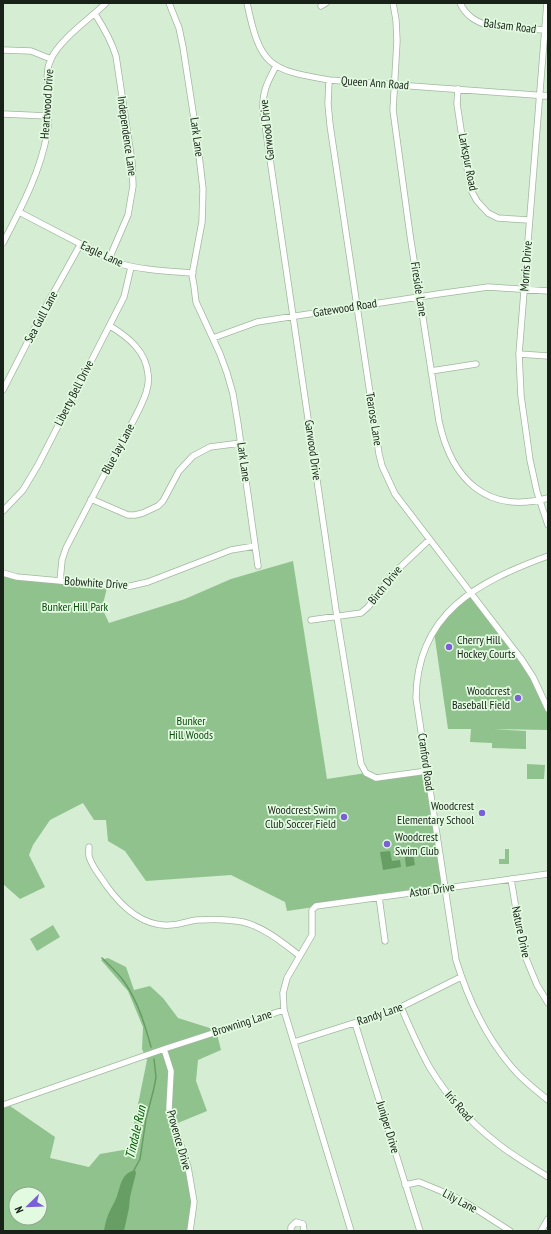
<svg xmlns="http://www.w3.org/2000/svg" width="551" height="1234" font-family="'PT Sans Narrow',sans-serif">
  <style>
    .green { fill: #90c28d; fill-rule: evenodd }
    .water { fill: #669e63 }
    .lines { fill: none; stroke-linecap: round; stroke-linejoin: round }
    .stream { stroke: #669e63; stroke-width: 1.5 }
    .street-casing { stroke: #a1b89f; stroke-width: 7 }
    .street { stroke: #fff; stroke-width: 5.5 }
    .poi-dot { fill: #7a5fd9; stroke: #e2fae0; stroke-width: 1.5 }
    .labels { text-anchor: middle; stroke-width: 3.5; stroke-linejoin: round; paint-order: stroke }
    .street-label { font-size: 12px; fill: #192219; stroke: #e2fae0 }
    .park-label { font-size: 12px; fill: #0f4a0f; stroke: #e2fae0 }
    .poi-label { font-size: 12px; fill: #192219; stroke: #e2fae0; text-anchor: end }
    .water-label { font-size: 13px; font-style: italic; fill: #005601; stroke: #e2fae0 }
  </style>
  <rect width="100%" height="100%" fill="#d5edd3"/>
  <!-- green -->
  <path class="green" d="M293 561 327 779 366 773 371 777 427 771 444 888 287 911 285 902 231 875 146 881 125 851 108 841 106 820H94L83 803 50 820 33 845 29 855 45 887 20 899 3 884V570L9 575 108 584 102 608 109 623 185 599 231 579Z
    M471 593 522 660 548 709V730L493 729 526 731V749L492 748V743L470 742 471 729H448L434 632Z
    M527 764 545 765 544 779H527Z
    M505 849H509V864H499V859H505Z
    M53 925 60 937 37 951 30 939Z
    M108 958 126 967 134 990 150 986 163 998 178 1018 216 1030 221 1050 198 1060 196 1081 207 1111 173 1125 195 1204 187 1231H3V1108L10 1106 55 1137 50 1158 89 1167 100 1154 129 1149 147 1060 142 1049 143 1027 128 991 101 960ZM16 1194H40V1218H16Z"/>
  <!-- water -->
  <path class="water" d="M412 848 415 865 406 867 404 849Z
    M390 851 392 861 400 860 401 867 383 870 380 852Z
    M135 1170 136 1173 130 1197 129 1208 124 1231H104C106 1218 109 1212 115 1201 121 1189 119 1174 135 1170Z"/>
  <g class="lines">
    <!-- stream -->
    <path class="stream" d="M102 958C110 966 119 974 125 983 138 1002 145 1025 151 1047
      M133 1172 140 1159 146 1119 154 1088 156 1077 154 1059"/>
    <defs>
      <path id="street" d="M169 3 179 28 183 47 197 138 203 189 202 222 192 275 194 286 196 302 220 354 227 373 233 394 238 424 258 566
        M247 3C260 65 268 70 329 80L548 96
        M393 3 396 20 397 41 393 110 410 235 439 421C451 478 486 515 548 498
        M460 3C466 16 476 22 490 26L544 30
        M547 3 519 354 521 396 530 460 537 492 548 525
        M321 6 326 3
        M95 14C104 28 111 40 116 56L132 162 133 186 128 215 109 259
        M3 50 31 51 51 59
        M276 66C267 83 262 92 263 111L337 617 361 764 366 773 376 778 427 771
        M329 80 328 104 330 125 379 454 382 466 395 494 522 660 533 677 548 709
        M458 89 457 104 466 163 472 192 477 201 488 213 498 218 529 220
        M3 114 48 116
        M19 212 117 263C141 270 167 271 193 273
        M3 243C21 208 40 173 47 134 49 122 49 109 48 97 48 84 45 71 51 59 60 39 91 18 106 3
        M213 338 257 322 438 294 488 287 548 291
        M519 354 548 356
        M431 371 476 364
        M3 390 45 308 80 245
        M91 499 128 515H135L143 513 158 506 163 501 179 471 193 456 210 447 241 443
        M3 511 23 490 38 465 124 297 131 267
        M548 556C477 582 417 613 416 698L456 960C469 1002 487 1041 518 1074 527 1083 538 1092 548 1100
        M3 573 17 577 126 587 148 582 231 550 255 546
        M60 581 62 560 66 548C83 515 100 483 117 450 127 432 139 413 146 393 148 387 149 380 148 374 146 351 128 337 110 326
        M311 620 361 613 368 607 394 573 429 540
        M89 847C89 851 88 856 90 859 93 868 101 877 106 885 121 906 142 927 170 925 179 925 188 921 197 920 212 919 228 919 243 922 264 927 283 943 300 956
        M511 879 523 951 537 985 548 1003
        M379 897 385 941
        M401 1007C410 1028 419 1049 430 1068 447 1096 471 1123 497 1143 513 1156 531 1166 548 1177
        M355 1023 420 1231
        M294 1042 395 1010 461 977
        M164 1049 171 1071 169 1109 188 1167 194 1202 190 1231
        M3 1105 164 1049 284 1010
        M405 1185 419 1182 453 1196 468 1204 510 1231
        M291 1231V1227L296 1222 303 1224 304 1231
        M351 1231 284 1010 283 993 287 978 312 935V910L316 906 548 874
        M541 1231 548 1219"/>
    </defs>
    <!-- street casing -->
    <use href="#street" class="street-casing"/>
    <!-- street -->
    <use href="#street" class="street"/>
  </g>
  <!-- markers -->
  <g class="poi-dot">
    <circle cx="449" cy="647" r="4"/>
    <circle cx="518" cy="698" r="4"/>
    <circle cx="482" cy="813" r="4"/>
    <circle cx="344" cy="817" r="4"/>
    <circle cx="387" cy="844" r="4"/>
  </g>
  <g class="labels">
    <!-- street labels -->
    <g class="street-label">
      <text transform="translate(510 26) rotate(7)" y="4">Balsam Road</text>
      <text transform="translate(375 83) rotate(4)" y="4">Queen Ann Road</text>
      <text transform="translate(47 104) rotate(-86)" y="4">Heartwood Drive</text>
      <text transform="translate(267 130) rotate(-96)" y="4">Garwood Drive</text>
      <text transform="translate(127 136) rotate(82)" y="4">Independence Lane</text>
      <text transform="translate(197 137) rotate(82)" y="4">Lark Lane</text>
      <text transform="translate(468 162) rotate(79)" y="4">Larkspur Road</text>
      <text transform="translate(102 254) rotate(25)" y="4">Eagle Lane</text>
      <text transform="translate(526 266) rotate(-86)" y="4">Morris Drive</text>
      <text transform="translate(419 289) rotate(81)" y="4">Fireside Lane</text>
      <text transform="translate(345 308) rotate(-9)" y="4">Gatewood Road</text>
      <text transform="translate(41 317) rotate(-62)" y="4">Sea Gull Lane</text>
      <text transform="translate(74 393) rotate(-63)" y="4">Liberty Bell Drive</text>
      <text transform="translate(374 419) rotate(81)" y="4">Tearose Lane</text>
      <text transform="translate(118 449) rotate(-62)" y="4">Blue Jay Lane</text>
      <text transform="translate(313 450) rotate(82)" y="4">Garwood Drive</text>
      <text transform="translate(244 462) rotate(82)" y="4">Lark Lane</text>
      <text transform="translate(96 583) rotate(4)" y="4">Bobwhite Drive</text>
      <text transform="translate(385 585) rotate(-51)" y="4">Birch Drive</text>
      <text transform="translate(426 762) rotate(82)" y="4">Cranford Road</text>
      <text transform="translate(432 890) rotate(-8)" y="4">Astor Drive</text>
      <text transform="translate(521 932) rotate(78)" y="4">Nature Drive</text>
      <text transform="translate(380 1014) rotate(-19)" y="4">Randy Lane</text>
      <text transform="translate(242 1023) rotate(-18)" y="4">Browning Lane</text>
      <text transform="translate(459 1106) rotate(49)" y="4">Iris Road</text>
      <text transform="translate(388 1127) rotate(73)" y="4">Juniper Drive</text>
      <text transform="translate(179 1140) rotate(74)" y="4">Provence Drive</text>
      <text transform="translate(460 1201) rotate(28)" y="4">Lily Lane</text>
    </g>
    <!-- park labels -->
    <g class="park-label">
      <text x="75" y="611">Bunker Hill Park</text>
      <text x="191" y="725">Bunker<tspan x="191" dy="14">Hill Woods</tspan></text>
    </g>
    <!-- poi labels -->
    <g class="poi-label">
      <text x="457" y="644" text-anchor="start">Cherry Hill<tspan x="457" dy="14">Hockey Courts</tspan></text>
      <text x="510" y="695">Woodcrest<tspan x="510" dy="14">Baseball Field</tspan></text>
      <text x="474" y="810">Woodcrest<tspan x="474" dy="14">Elementary School</tspan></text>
      <text x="336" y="814">Woodcrest Swim<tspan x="336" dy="14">Club Soccer Field</tspan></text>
      <text x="395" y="841" text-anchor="start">Woodcrest<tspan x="395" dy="14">Swim Club</tspan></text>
    </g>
    <!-- water labels -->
    <g class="water-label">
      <text transform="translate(135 1132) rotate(-77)" y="5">Tindale Run</text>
    </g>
  </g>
  <!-- border -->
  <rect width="551" height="1234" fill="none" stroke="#192219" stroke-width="8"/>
  <!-- north arrow -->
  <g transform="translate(28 1206) rotate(247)"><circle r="19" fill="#e2fae0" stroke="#92a490"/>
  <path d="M0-3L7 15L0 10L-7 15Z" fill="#7a5fd9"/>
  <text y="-6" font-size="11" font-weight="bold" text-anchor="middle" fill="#192219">N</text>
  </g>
</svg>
